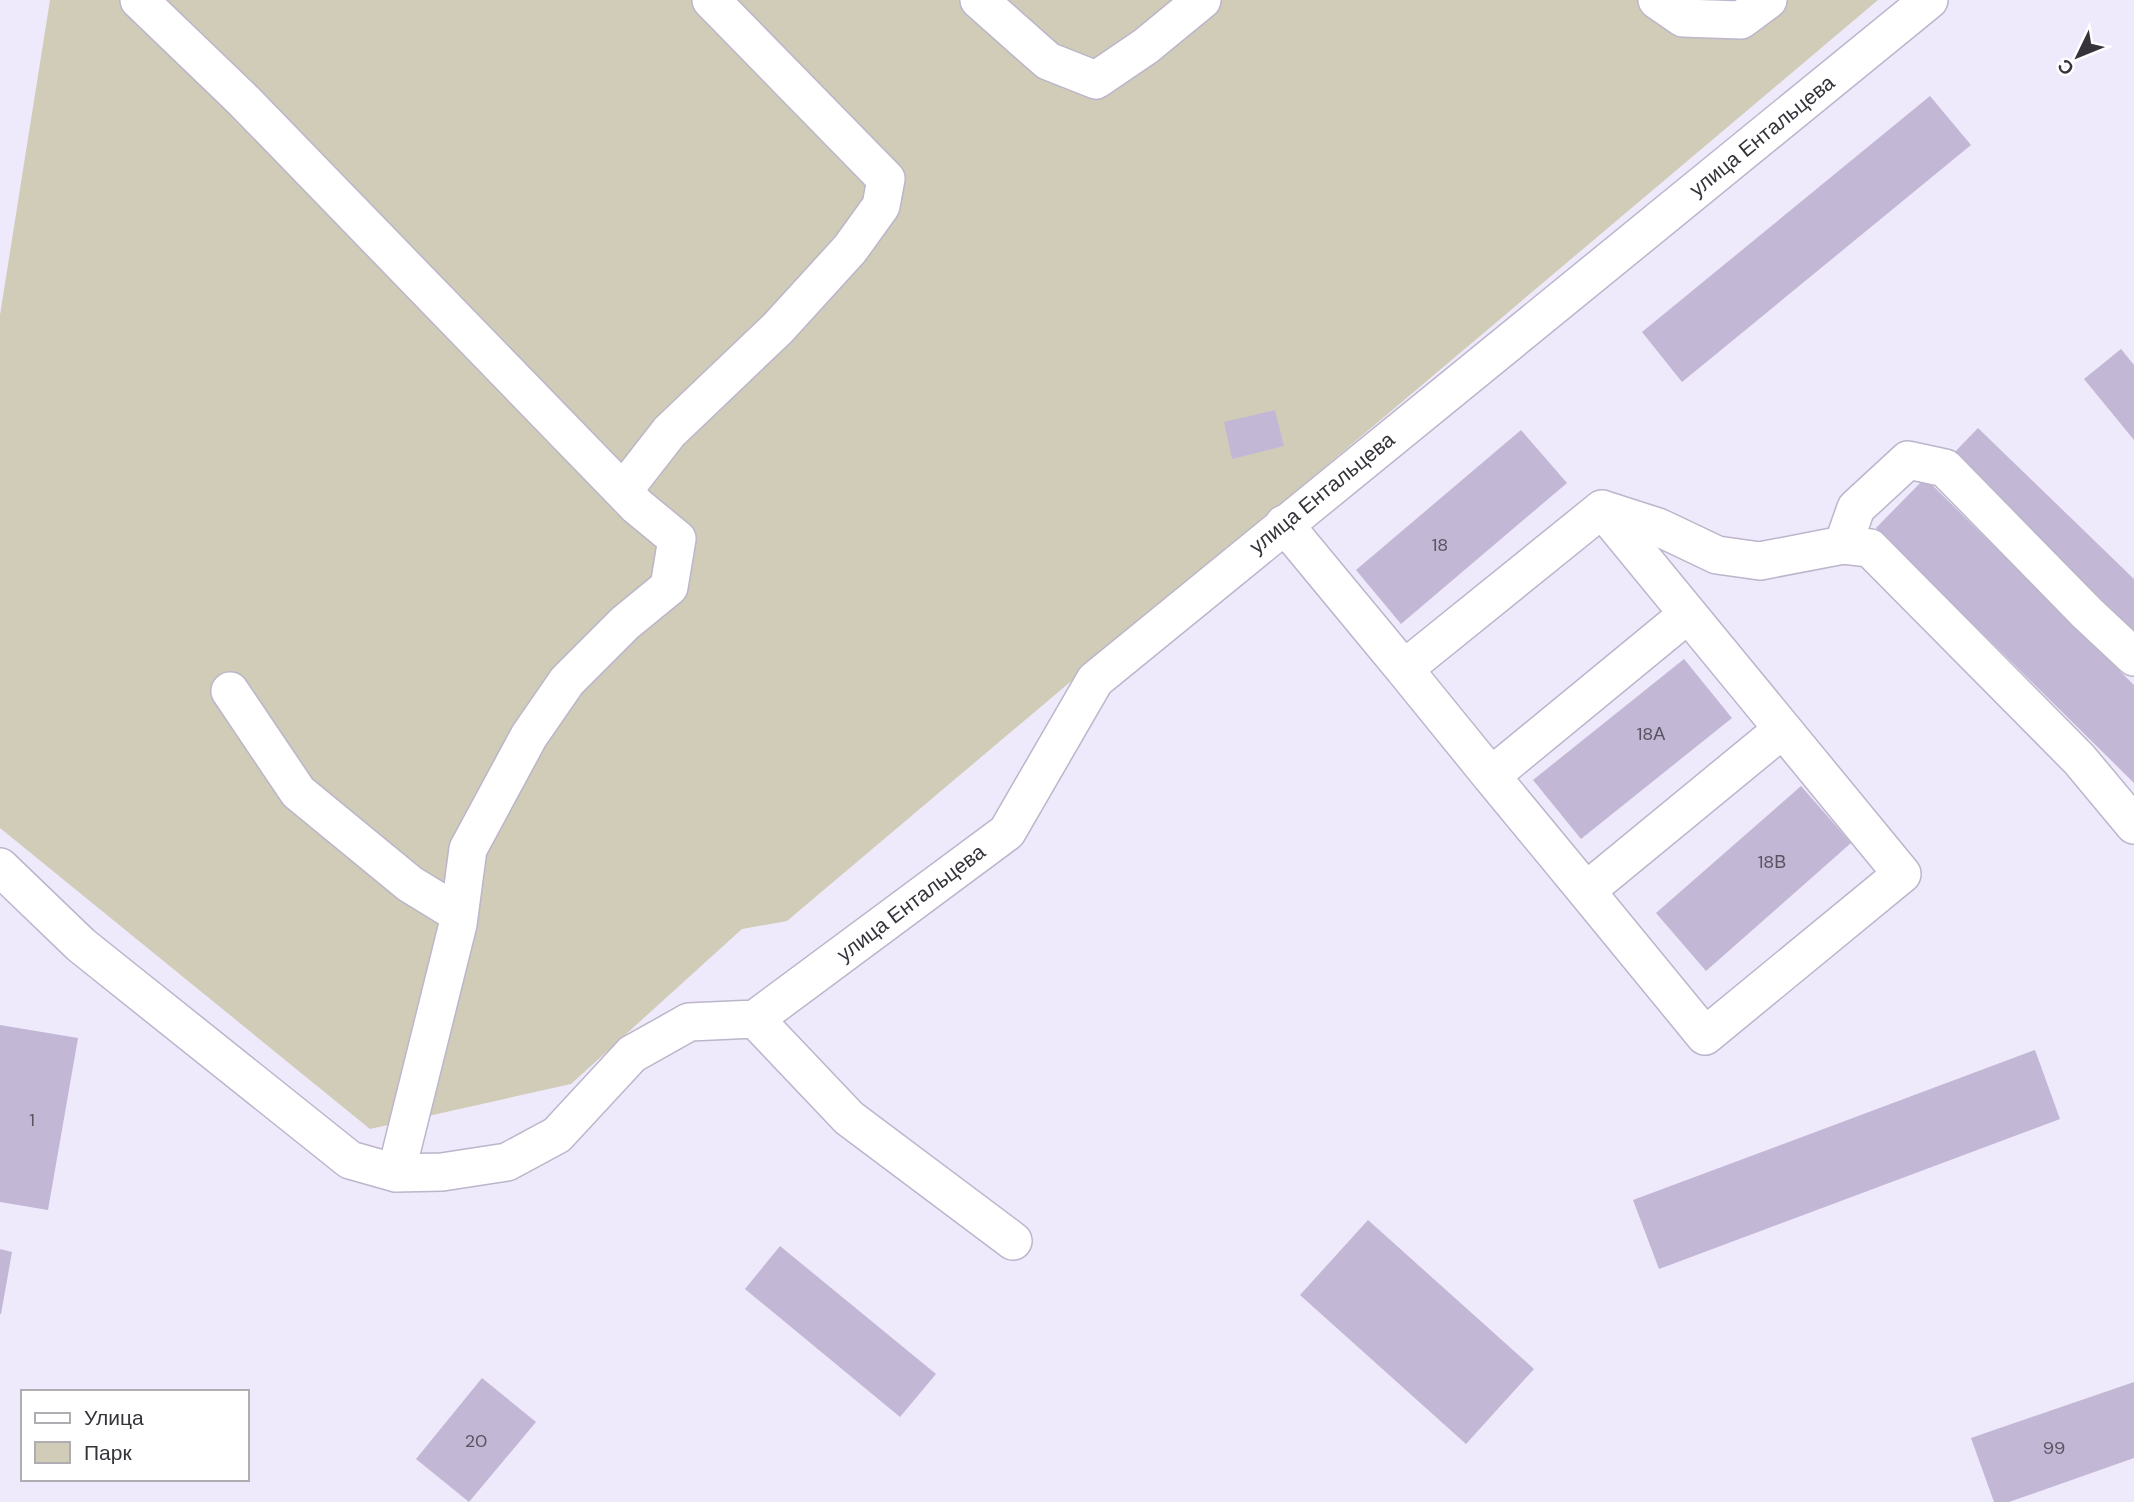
<svg xmlns="http://www.w3.org/2000/svg" width="2134" height="1502" font-family="'DM Sans',sans-serif">
  <style>
    .green { fill: #d0ccb7 }
    .building { fill: #c2b7d4 }
    .lines { fill: none; stroke-linecap: round; stroke-linejoin: round }
    .minor-casing { stroke: #bcb5cb; stroke-width: 40 }
    .minor { stroke: #fff; stroke-width: 37 }
    .labels { text-anchor: middle; stroke-width: 7; stroke-linejoin: round; paint-order: stroke }
    .number-label { font-size: 18px; fill: #595461 }
    .street-label { font-size: 21px; fill: #36333b; stroke: #fff }
  </style>
  <rect width="100%" height="100%" fill="#efe9fc"/>
  <!-- green -->
  <path class="green" d="M50 0H1878L787 921 742 929 571 1084 370 1129 0 828V315Z"/>
  <!-- building -->
  <path class="building" d="M1930 96 1971 145 1682 382 1642 332Z
    M2121 349 2134 365V440L2084 379Z
    M1275 410 1284 446 1232 459 1224 422Z
    M1978 428 2134 579V631L1952 455Z
    M1521 430 1567 483 1401 624 1356 570Z
    M1925 478 2134 685V783L1876 528Z
    M1684 659 1732 718 1581 839 1533 780Z
    M1801 786 1851 843 1706 971 1656 913Z
    M0 1025 78 1038 48 1210 0 1202Z
    M2035 1050 2060 1119 1659 1269 1633 1200Z
    M1368 1220 1534 1369 1466 1444 1300 1295Z
    M780 1246 936 1374 900 1417 745 1289Z
    M0 1249 12 1252 1 1314H0Z
    M482 1378 536 1422 469 1502 416 1459Z
    M2134 1382V1458L2009 1502H1994L1971 1438Z"/>
  <g class="lines">
    <defs>
      <path id="minor" d="M139 0 244 101 637 506 677 539 669 587 625 623 567 681 529 736 468 849 458 924 396 1173
        M979 0 1048 61 1096 80 1146 46 1202 0
        M1657 0 1683 18 1741 20 1768 0
        M623 491 669 432 778 328 850 249 881 206 886 179 711 0
        M1602 509 1658 527 1717 555 1760 561 1843 545 1870 548 2079 759 2134 825
        M1284 524 1404 669 1602 509
        M1843 545 1856 508 1908 460 1945 468 2087 613 2134 657
        M1404 669 1491 776 1688 614
        M230 691 298 792 410 884 459 914
        M1491 776 1586 891 1783 729
        M0 867 81 945 350 1160 396 1173 442 1172 507 1162 557 1135 632 1054 689 1022 755 1019 849 1118 1013 1241
        M1586 891 1705 1036 1902 874 1602 509
        M755 1019 1007 832 1095 680 1929 0"/>
    </defs>
    <!-- minor casing -->
    <use href="#minor" class="minor-casing"/>
    <!-- minor -->
    <use href="#minor" class="minor"/>
  </g>
  <g class="labels">
    <!-- number labels -->
    <g class="number-label">
      <text x="1440" y="551">18</text>
      <text x="1651" y="740">18А</text>
      <text x="1772" y="868">18В</text>
      <text x="32" y="1126">1</text>
      <text x="476" y="1447">20</text>
      <text x="2054" y="1454">99</text>
    </g>
    <!-- street labels -->
    <g class="street-label">
      <text transform="translate(1762 136) rotate(-39)" y="7">улица Ентальцева</text>
      <text transform="translate(1322 493) rotate(-39)" y="7">улица Ентальцева</text>
      <text transform="translate(911 903) rotate(-37)" y="7">улица Ентальцева</text>
    </g>
  </g>
  <!-- legend -->
  <rect x="21" y="1390" width="228" height="91" fill="#ffffff" stroke="#afadb1" stroke-width="2"/>
  <rect x="35" y="1413" width="35" height="10" fill="#ffffff" stroke="#afadb1" stroke-width="2"/>
  <text x="84" y="1425" font-size="21" fill="#36333b">Улица</text>
  <rect x="35" y="1442" width="35" height="21" fill="#d0ccb7" stroke="#afadb1" stroke-width="2"/>
  <text x="84" y="1460" font-size="21" fill="#36333b">Парк</text>
  <!-- north arrow -->
  <g transform="translate(2078 56) rotate(227)" stroke="#ffffff" stroke-width="5" paint-order="stroke">
  <path d="M0-5L12 26L0 18L-12 26Z" fill="#36333b"/>
  <text y="-10" font-size="19" font-weight="bold" text-anchor="middle" fill="#36333b">С</text>
  </g>
</svg>
